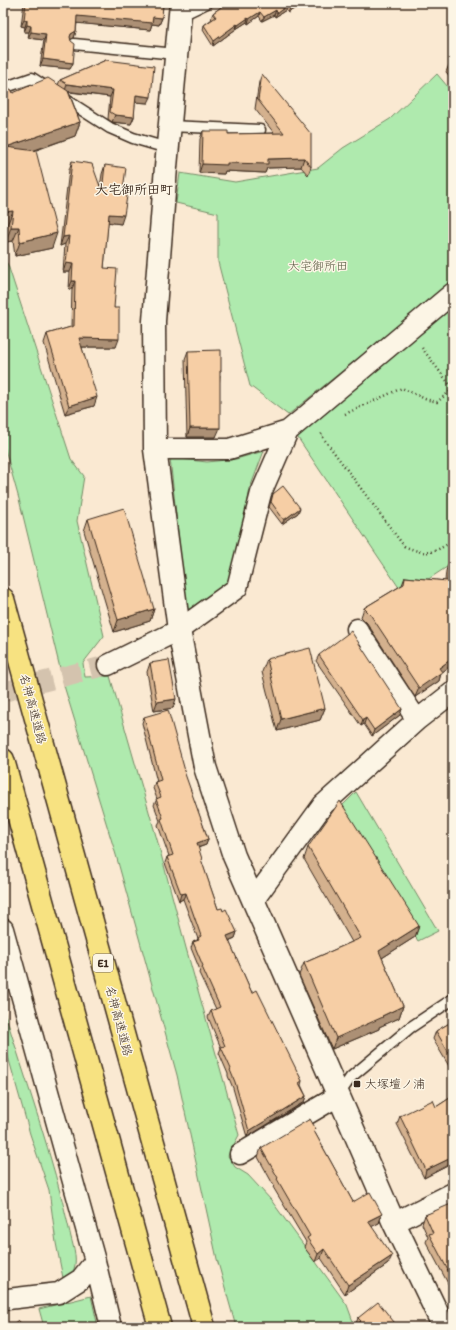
<svg xmlns="http://www.w3.org/2000/svg" width="456" height="1330" font-family="Itim,'Klee One',sans-serif">
  <style>
    .green { fill: #afeaae; stroke: #758a66 }
    .lines { fill: none; stroke-linecap: round; stroke-linejoin: round }
    .minor-tunnel { stroke: #d4c3ae; stroke-width: 20; stroke-dasharray: 20 10; stroke-linecap: butt }
    .service-casing { stroke: #3b2a1e; stroke-width: 13 }
    .minor-casing { stroke: #3b2a1e; stroke-width: 23 }
    .tertiary-casing { stroke: #3b2a1e; stroke-width: 25 }
    .motorway-casing { stroke: #3b2a1e; stroke-width: 25 }
    .path { stroke: #3b2a1e; stroke-width: 2.5; stroke-dasharray: 1 3; stroke-linecap: butt }
    .service { stroke: #fcf5e5; stroke-width: 10 }
    .minor { stroke: #fcf5e5; stroke-width: 20 }
    .tertiary { stroke: #fcf5e5; stroke-width: 22 }
    .motorway { stroke: #f7e281; stroke-width: 22 }
    .wall { fill: #d4b18e; stroke: #3b2a1e }
    .shaded-wall { fill: #ac9074; stroke: #3b2a1e }
    .building { fill: #f6cea5; stroke: #3b2a1e }
    .poi-dot { fill: #3b2a1e; stroke: #fcf5e5; stroke-width: 1.5 }
    .labels { text-anchor: middle; stroke-width: 3; stroke-linejoin: round; paint-order: stroke }
    .shield { fill: #fcf5e5; stroke: #75675a; stroke-width: 1 }
    .shield-label { font-size: 11px; font-weight: bold; fill: #3b2a1e }
    .park-label { font-size: 12px; fill: #585a42; stroke: #fcf5e5 }
    .street-label { font-size: 12px; fill: #3b2a1e; stroke: #fcf5e5 }
    .poi-label { font-size: 12px; fill: #3b2a1e; stroke: #fcf5e5; text-anchor: start }
    .neighbourhood-label { font-size: 13px; font-weight: bold; fill: #3b2a1e; stroke: #fcf5e5 }
  </style>
  <rect width="100%" height="100%" fill="#fae9d2"/>
  <filter id="ink" filterUnits="userSpaceOnUse"><feTurbulence type="fractalNoise" baseFrequency=".025" numOctaves="2"/><feDisplacementMap in="SourceGraphic" scale="8" xChannelSelector="R" yChannelSelector="G"/><feConvolveMatrix kernelMatrix="1 2 1 2 8 2 1 2 1" color-interpolation-filters="sRGB"/></filter>
  <g filter="url(#ink)">
    <!-- green -->
    <path class="green" d="M437 74 453 93V281L288 415 250 386 218 262V213L176 203 180 173 235 182 318 168 343 148 390 119Z
      M3 257 8 265 71 459 84 476 77 521 104 636 83 663 85 677 110 676 158 843 186 948 239 1135 228 1156 235 1167 248 1175 271 1200 347 1305 355 1327H236L217 1259 177 1075 116 855 65 689 19 499 3 442Z
      M453 305V563L404 595 294 432Z
      M264 451 250 488 240 545 227 589 187 616 170 458 207 462 236 459Z
      M356 792 438 931 418 941 338 810Z
      M3 1007C26 1082 53 1156 70 1233 72 1243 78 1258 74 1269 73 1273 67 1276 63 1278L56 1243 49 1190 30 1134 3 1039Z
      M91 1296 98 1327H44L39 1309Z"/>
    <g class="lines">
      <!-- minor-tunnel -->
      <path class="minor-tunnel" d="M3 692 108 665"/>
      <defs>
        <path id="service" d="M180 16 207 3
          M74 44 176 54
          M3 88 32 78 110 128 133 138 167 148
          M169 126 260 130
          M338 1096 351 1077 411 1027 453 999"/>
        <path id="minor" d="M155 449H229L288 431
          M357 629 417 720
          M108 665 179 630 237 588 261 493 288 431 453 293
          M253 901 323 805 417 720 453 692
          M3 929 95 1261 111 1327
          M240 1154 338 1096
          M394 1223 453 1193
          M3 1299H8L59 1293 81 1279 95 1261"/>
        <path id="tertiary" d="M181 3 166 167 154 321 155 449 179 630 205 767 234 856 394 1223 444 1327"/>
        <path id="motorway" d="M3 599 204 1327
          M3 760 160 1327"/>
      </defs>
      <!-- service casing -->
      <use href="#service" class="service-casing"/>
      <!-- minor casing -->
      <use href="#minor" class="minor-casing"/>
      <!-- tertiary casing -->
      <use href="#tertiary" class="tertiary-casing"/>
      <!-- motorway casing -->
      <use href="#motorway" class="motorway-casing"/>
      <!-- path -->
      <path class="path" d="M422 348 453 389
        M345 414 402 388 425 399 437 402 453 389
        M322 434 321 435 404 546C428 556 431 554 453 541"/>
      <!-- service -->
      <use href="#service" class="service"/>
      <!-- minor -->
      <use href="#minor" class="minor"/>
      <!-- tertiary -->
      <use href="#tertiary" class="tertiary"/>
      <!-- motorway -->
      <use href="#motorway" class="motorway"/>
    </g>
    <!-- wall -->
    <path class="wall" d="M24 3H163L162 18 159 25 152 24 150 30 77 23 76 31 74 38 70 39 73 63 70 69 40 66 44 40 28 38 29 32H24L25 27 21 26Z
      M220 3H302L288 13 286 10 275 17 274 15 262 21 259 16 248 24 247 22 236 29 213 46 203 30 204 25 212 19 211 18 213 13 221 7Z
      M106 60 148 103 135 102 134 117 131 124 112 122 108 119 110 97 69 92 80 122 75 136 34 151 52 248 15 256 13 241 6 242 7 225 3 226V93H13L58 85 60 80Z
      M453 61V80L446 72 449 65Z
      M262 74 311 167 308 175 301 167 267 168 265 173 225 171 224 174 199 173 200 139 203 131 228 134 274 133 255 109 259 82Z
      M72 161 100 187 102 174 105 165 123 189 121 224 108 222 104 268 114 308 116 347H82L94 406 65 414 44 343 47 334 71 327 72 289H69L70 272H63L65 244 60 246 69 170Z
      M188 351 220 375 216 437H187L185 359Z
      M273 494 298 513 282 524 269 507Z
      M88 519 154 609 150 621 114 632 84 531Z
      M453 559V664L441 673 439 681 415 697 367 623 361 617 364 608 402 585 405 577 445 581 446 571 449 562Z
      M319 655 402 709 400 715 372 736 364 724 361 726 316 661Z
      M267 659 325 708 320 720 277 731 262 672Z
      M150 663 173 708 154 711 147 672Z
      M144 717 184 773 208 839 206 845 198 848 201 860 218 909 223 911 237 932 235 938 229 941 252 993 302 1081 301 1085 306 1096 304 1102 247 1137 233 1088 228 1076V1074L219 1053 221 1048 208 1017 211 1011 216 1009 199 973 200 970 191 948 193 942 197 940 198 939 183 899 179 901 165 863 167 857 169 856 158 825 160 821 154 805 157 799 153 788 155 782H157L142 723Z
      M308 847 419 926 415 937 382 958 403 1006 399 1018 379 1027V1029L332 1049 299 975 304 963 352 942 304 859Z
      M453 1021V1073L433 1039 436 1031Z
      M453 1096V1163L424 1178 397 1124 400 1116 436 1107Z
      M315 1133 353 1202 382 1214 379 1223 371 1226 388 1264 345 1294 321 1258 315 1262 304 1247 306 1242 273 1187 274 1186 258 1157 261 1148Z
      M452 1206H453V1290L452 1291 426 1242 428 1237 422 1224 425 1215Z
      M358 1318 398 1327 355 1326Z"/>
    <!-- shaded-wall -->
    <path class="shaded-wall" d="M3 3H11L3 7Z
      M297 3H302L288 13 290 8Z
      M288 5 286 10 275 17 277 13Z
      M276 10 274 15 262 21 264 17Z
      M260 12 259 16 248 24 249 19Z
      M77 16 153 17 162 18 159 25 152 24 150 30 75 23Z
      M248 18 247 22 236 29 238 25Z
      M24 20H27L25 27 21 26Z
      M237 24 236 29 213 46 214 41Z
      M27 25 31 26 29 32H24Z
      M76 31 74 38 69 40 71 34Z
      M31 32 46 34 44 40 28 38Z
      M43 59 73 63 70 69 40 66Z
      M67 84 113 90 110 97 65 91Z
      M136 95 151 97 148 103 134 102Z
      M115 115 134 117 131 124 112 122Z
      M80 122 75 136 3 161 6 147Z
      M304 158 301 167 267 168 265 173 225 171 224 174 199 173 202 164 268 159Z
      M13 211 7 225 3 226V214L4 212Z
      M109 214 124 215 121 224 106 222Z
      M11 227H19L13 241 6 242Z
      M57 233 52 248 15 256 20 242Z
      M69 236 65 244 60 246 63 237Z
      M66 263 73 264 70 272H63Z
      M72 281H75L72 289H69Z
      M79 338 119 339 116 347H76Z
      M97 397 94 406 65 414 69 406Z
      M190 428H220L216 437H187Z
      M300 508 298 513 282 524 284 520Z
      M154 609 150 621 114 632 118 620Z
      M453 658V664L441 673 439 681 415 697 419 688 439 668Z
      M176 699 173 708 154 711 157 702Z
      M325 708 320 720 277 731 281 719Z
      M402 709 400 715 372 736 374 730Z
      M366 718 364 724 361 726 363 720Z
      M208 839 206 845 194 849 197 843Z
      M186 893 183 899 179 901 181 894Z
      M419 926 415 937 374 963 379 951Z
      M237 932 235 938 225 942 227 936Z
      M403 1006 399 1018 379 1027V1029L332 1049 336 1038Z
      M306 1096 304 1102 247 1137 249 1131Z
      M453 1133V1139L447 1143 450 1135Z
      M453 1157V1163L424 1178 426 1170Z
      M382 1214 379 1223 365 1230 368 1221Z
      M324 1249 321 1258 315 1262 318 1254Z
      M392 1256 388 1264 345 1294 348 1285Z"/>
    <!-- building -->
    <path class="building" d="M26 3H163L162 18 153 17 152 23 77 16 76 31 71 34 70 37 71 41 75 44 73 63 43 59 46 34 31 32V26L27 25V20H24Z
      M223 3H297L290 8 288 5 277 13 276 10 264 17 260 12 249 19 248 18 238 25 237 24 214 41 204 25 216 17 213 13 224 5Z
      M106 60 154 66 151 97 136 95 134 117 115 115 110 112 113 90 67 84 60 80Z
      M453 61V70L449 65Z
      M262 74 311 134V167L304 158 268 159V164L227 163V165L202 164 203 131H228V134L284 133 258 100Z
      M48 78 68 91 80 122 6 147 36 151 57 233 20 242 19 227H11L13 211 4 212 3 204V93L11 89 13 93Z
      M72 161 92 164 102 192 105 165 126 168 123 189 128 190 124 215 109 214 104 268 117 269 114 308H119V339L79 338 97 397 69 406 47 334 74 326 75 281H72L73 264 66 263 69 236 63 237Z
      M221 350V371H220V428H190L188 351Z
      M283 486 300 508 284 520 271 502 273 494Z
      M124 508 154 609 118 620 88 519Z
      M453 559V658L439 668 442 672 419 688 370 614 364 608 404 584 405 577 447 581 449 562Z
      M351 631 402 709 374 730 366 718 363 720 319 655Z
      M310 648 325 708 281 719 267 659Z
      M169 660 176 699 157 702 150 663Z
      M168 710 185 771H184L208 839 197 843 202 859H201L218 909 222 908 223 911 226 909 237 932 227 936 252 993 257 990 302 1081 299 1083 306 1096 249 1131 235 1082 230 1070 231 1069 221 1047 225 1046 211 1011 220 1007 202 967 203 966 193 942 199 940 198 938 201 936 186 893 181 894 167 857 173 855 161 819 163 818 156 799 161 797 155 782 161 780 144 717Z
      M340 801 419 926 379 951 403 1006 382 1016 383 1017 336 1038 304 963 361 938 308 847Z
      M453 1021V1060L436 1031Z
      M453 1096V1133L450 1135 453 1140V1157L426 1170 400 1116 433 1100 436 1107Z
      M310 1119 316 1129 314 1131 353 1202 370 1192 382 1214 368 1221 392 1256 348 1285 324 1249 318 1254 307 1238 310 1236 277 1179 278 1178 261 1148Z
      M451 1204 452 1206H453V1280L429 1234 433 1233 425 1215Z
      M378 1302 398 1327H354L361 1321 358 1318Z
      M18 1320 25 1327H10Z"/>
  </g>
  <!-- markers -->
  <rect class="poi-dot" x="353" y="1080" width="8" height="8" rx="2"/>
  <g class="labels">
    <!-- shield labels -->
    <rect class="shield" x="93" y="954" width="20" height="18" rx="3"/>
    <g class="shield-label">
      <text x="103" y="967">E1</text>
    </g>
    <!-- park labels -->
    <g class="park-label">
      <text x="318" y="270">大宅御所田</text>
    </g>
    <!-- street labels -->
    <g class="street-label">
      <text transform="translate(33 709) rotate(75)" y="4">名神高速道路</text>
      <text transform="translate(119 1021) rotate(75)" y="4">名神高速道路</text>
    </g>
    <!-- poi labels -->
    <g class="poi-label">
      <text x="365" y="1088">大塚壇ノ浦</text>
    </g>
    <!-- neighbourhood labels -->
    <g class="neighbourhood-label">
      <text x="134" y="194">大宅御所田町</text>
    </g>
  </g>
  <!-- margin -->
  <rect width="456" height="1330" fill="none" stroke="#fcf5e5" stroke-width="16"/>
  <rect x="8" y="8" width="440" height="1314" fill="none" stroke="#3b2a1e" stroke-width="1.5" filter="url(#ink)"/>
</svg>
